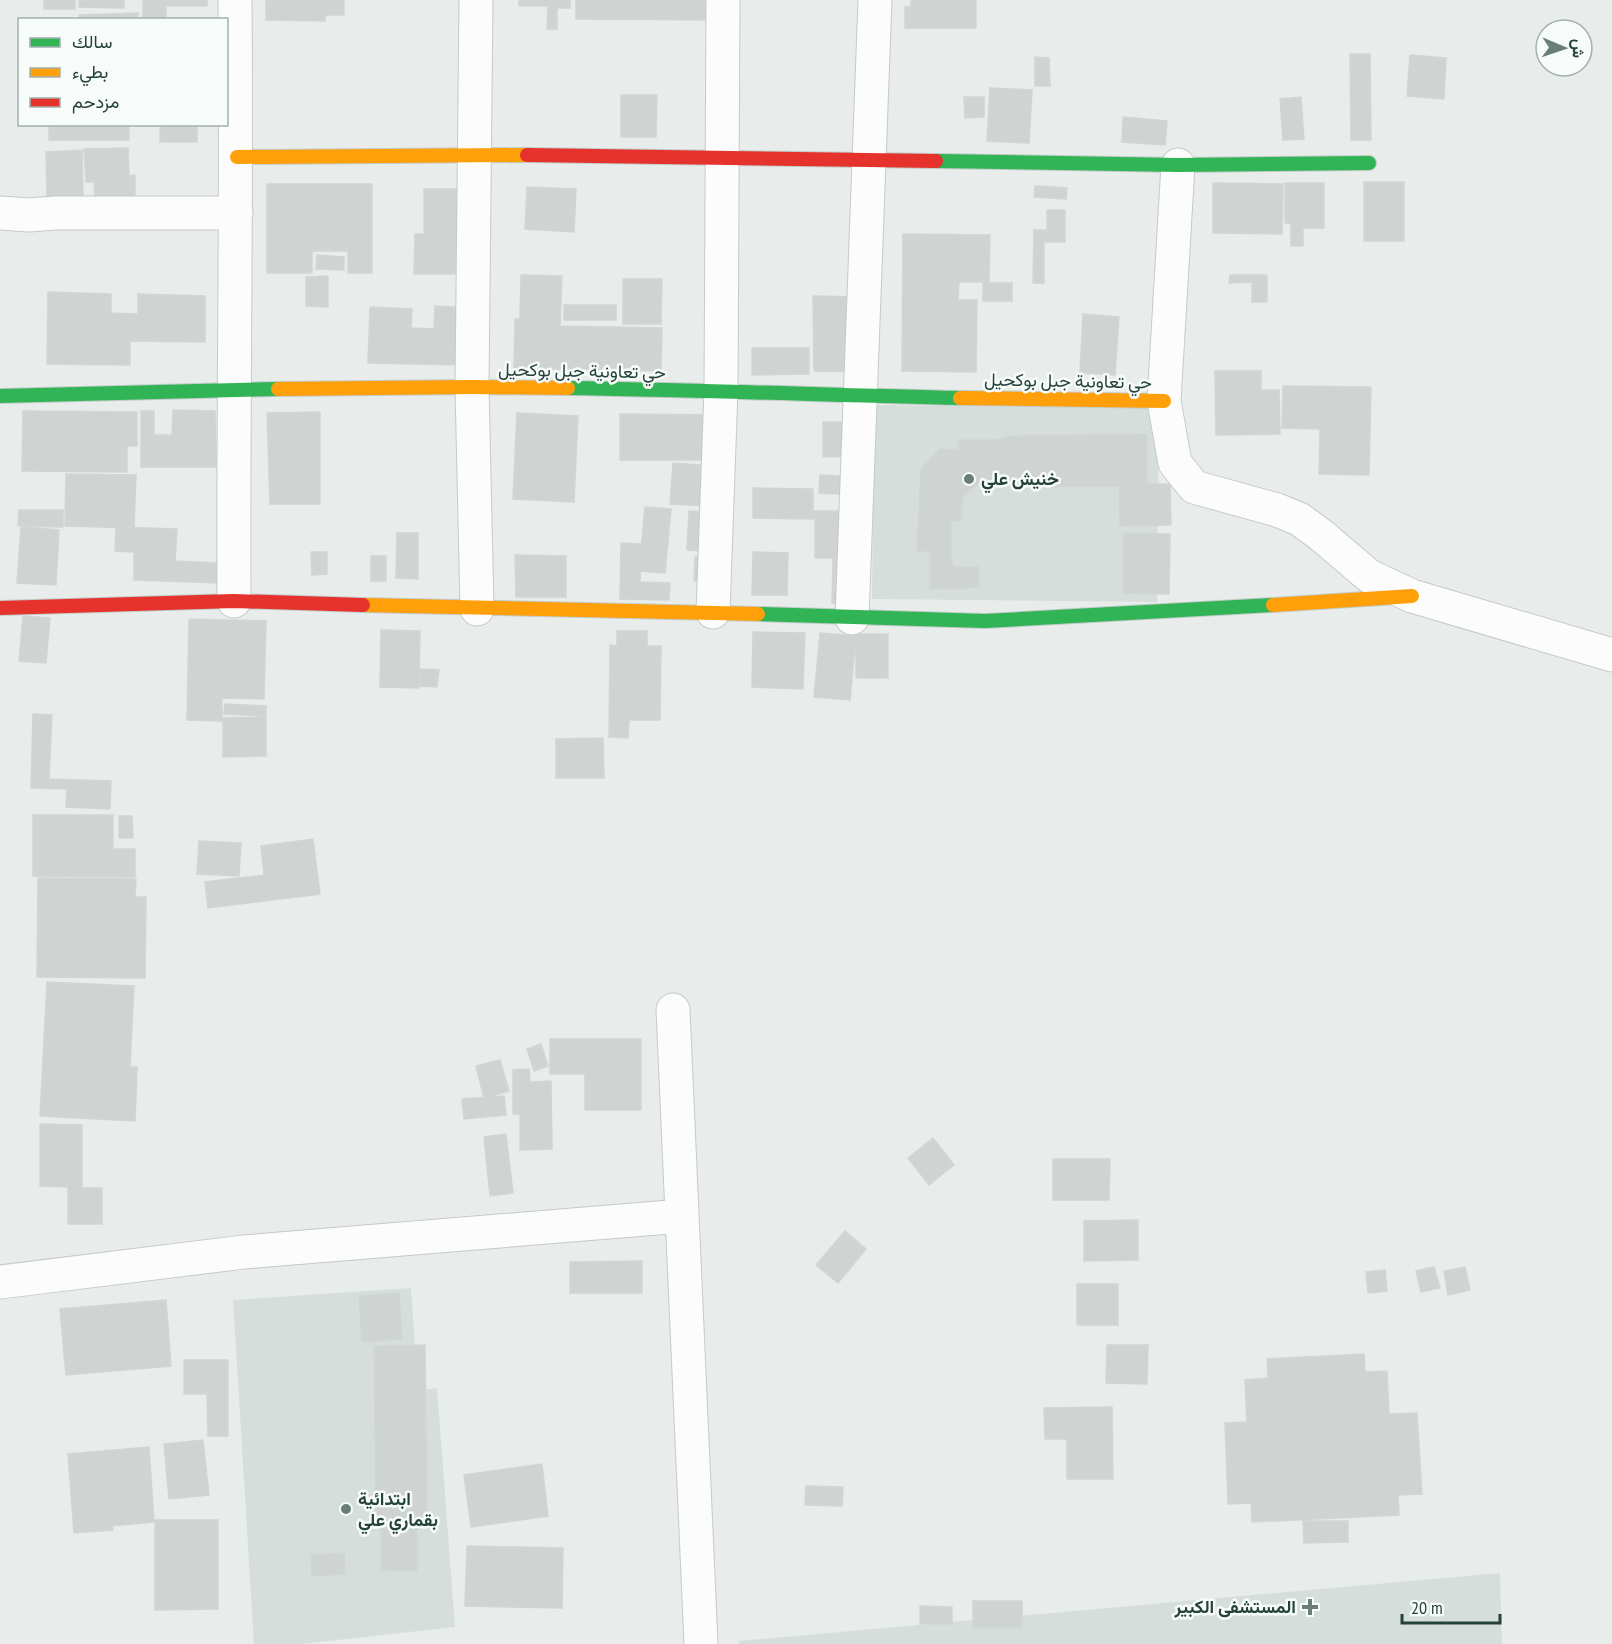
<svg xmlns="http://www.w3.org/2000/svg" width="1612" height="1644" font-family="'PT Sans Narrow',Vazirmatn,sans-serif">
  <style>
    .built { fill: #d6dedb }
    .building { fill: #cfd4d2; stroke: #d1d6d4; stroke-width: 1.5 }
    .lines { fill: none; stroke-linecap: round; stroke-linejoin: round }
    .street-casing { stroke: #c5cac8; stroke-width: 35 }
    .fast-casing { stroke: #c3cbc8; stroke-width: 16 }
    .slow-casing { stroke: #c3cbc8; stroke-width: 16 }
    .jam-casing { stroke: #c3cbc8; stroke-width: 16 }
    .street { stroke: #fcfcfc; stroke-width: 33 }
    .fast { stroke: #30b455; stroke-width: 14 }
    .slow { stroke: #ff9f0a; stroke-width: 14 }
    .jam { stroke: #e5322d; stroke-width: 14 }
    .poi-dot { fill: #697e78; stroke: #f7fbf9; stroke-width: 2 }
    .labels { text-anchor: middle; stroke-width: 5; stroke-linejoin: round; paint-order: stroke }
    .street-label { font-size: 18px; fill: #24423a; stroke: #f7fbf9 }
    .poi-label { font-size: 18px; font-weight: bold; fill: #24423a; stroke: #f7fbf9; text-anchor: start }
  </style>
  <rect width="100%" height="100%" fill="#e8edeb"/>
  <!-- built -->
  <path class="built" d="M874 405 1159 408 1157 602 872 599Z
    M411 1288 418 1391 437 1388 455 1627 301 1644H254L233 1300Z
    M1500 1573 1502 1644H739V1641Z"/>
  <!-- building -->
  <path class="building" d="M44 0H75V9H44Z
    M79 0H124V8L79 7Z
    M143 0H207V6H166V20H143Z
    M266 0H344V15H325V21L266 20Z
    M519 0H570V8H557V29H547L548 6H519Z
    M576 0H723L722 20 576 19Z
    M911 0H976V28H905V7H911Z
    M138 13V20H79V15Z
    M1350 54H1370L1371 140H1351Z
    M1410 55 1446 58 1444 99 1407 96Z
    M1035 57 1049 58 1050 86H1035Z
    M990 88 1032 90 1029 143 987 141Z
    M621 95H657L656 137H621Z
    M964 97H984V117L965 118Z
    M1301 97 1304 139 1283 140 1280 99Z
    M1123 117 1167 121 1165 145 1122 142Z
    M49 124H129V140H49Z
    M160 124H197V142H160Z
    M128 148 129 176 135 175V199L95 200 94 182H86L84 149Z
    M82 150 83 198 47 199 46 152Z
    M1364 182H1404V241H1364Z
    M1213 183 1283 184 1282 234 1213 233Z
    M1285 183H1324V228H1303V246H1291V223H1285Z
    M267 184H372V273H348V251H312V273H267Z
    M1035 186 1067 188 1066 199 1034 197Z
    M527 187 576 189 574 232 525 229Z
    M424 189H463L467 274H414L415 234H424Z
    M1047 210H1065V242H1044V283H1033L1034 230H1047Z
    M903 234 990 235 989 282H959L958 300H977L976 372 902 371Z
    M317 255 344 257V270L316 269Z
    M521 275 562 276 560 326 662 328 661 371 514 369 515 319H520Z
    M1230 275H1267V302H1252V282L1229 283Z
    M328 276V307L306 306V277Z
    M623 279H662L661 324H623Z
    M983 283H1012V301H983Z
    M48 292 111 294V313L138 314V294L205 296V342L130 341V365L47 364Z
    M813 296 860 297V372L814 371Z
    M564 305H616V320H564Z
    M435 306 465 308 463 365 368 363 370 307 412 309 411 328 434 329Z
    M1083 314 1119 317 1115 375 1080 373Z
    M752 348H809V374L752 375Z
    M1215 371H1261V390H1279L1280 434 1216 435Z
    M1283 386 1371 387 1369 475 1319 474 1320 429 1282 428Z
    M173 410 215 411 216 467H141V411H154V435H172Z
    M23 411 137 412V446H127V472L22 471Z
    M320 412V504H270L267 413Z
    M517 413 578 416 574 502 513 499Z
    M620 414 723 415V460H620Z
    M823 422H858V456L823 457Z
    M1147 434V484H1170L1171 525 1120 526 1119 486 1039 487 979 482 962 498V521L951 520V560L953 567H979V586L970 588 930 589V551H917L921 469 940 449 958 450V440H998L1008 436Z
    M673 463 726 467 723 507 670 504Z
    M66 474 136 475 134 528 65 526Z
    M820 475 858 477 857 495 819 493Z
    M753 488 813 489V511H857L856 603H832L833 558H815V519L753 518Z
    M645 507 671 509 665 573 639 571Z
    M19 510H63V527L18 526Z
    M689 511 720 513 718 552 687 550Z
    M21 527 59 530 56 585 17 583Z
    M116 527 177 529 175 561 218 563V583L134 580V552L115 551Z
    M397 533H418V579L396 578Z
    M1124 533 1170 534 1169 594 1123 593Z
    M621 543 641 544 640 582 670 583 669 600 620 599Z
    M311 552H327V574L312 575Z
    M753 552 788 553 787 595H752Z
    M515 555 566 556V597H516Z
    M371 556H386V581H371Z
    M695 557 716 558 715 582 694 581Z
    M23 616 50 618 46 663 19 661Z
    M189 619 266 621 264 699 222 698V721L187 720Z
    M381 630 420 631 419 688 380 687Z
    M617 631H647V646H661L660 720H629L628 738 609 737 610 645 617 646Z
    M753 632 805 633 803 689 752 687Z
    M820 633 856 636 850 700 814 697Z
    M856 634H888V678H856Z
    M421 669 439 670 437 687 419 686Z
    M225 704 266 706V716L224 714Z
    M33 714 52 715 49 779 111 781 110 809 66 807 67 789 31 788Z
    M266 717V756L223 757V718Z
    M603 738 604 778H556V739Z
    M33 815H113V849H135V877L33 876Z
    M119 816H132L133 838H119Z
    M313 839 320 894 208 908 205 882 264 875 261 846Z
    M199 841 241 843 239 876 197 874Z
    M38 878 136 879 135 897H146L145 978 37 977Z
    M47 982 134 986 130 1067H137L135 1121 40 1116Z
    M550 1039H641V1110H585V1074H550Z
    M541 1044 548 1066 534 1071 527 1049Z
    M500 1060 509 1091 484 1098 476 1066Z
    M529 1069 530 1082 551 1081 552 1149 520 1150V1114H513V1070Z
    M504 1096 506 1115 464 1119 462 1099Z
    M40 1124 82 1125V1188H102V1224H68V1187L40 1186Z
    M506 1134 513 1193 490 1196 484 1137Z
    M933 1138 954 1165 929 1185 908 1158Z
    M1053 1159H1110L1109 1200H1053Z
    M1138 1220V1260L1084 1261V1221Z
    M845 1231 866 1249 838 1283 816 1265Z
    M642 1261V1293H570V1262Z
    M1434 1267 1440 1288 1421 1292 1416 1271Z
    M1465 1267 1470 1290 1448 1295 1444 1271Z
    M1385 1270 1387 1291 1368 1293 1366 1272Z
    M1077 1284H1118V1325H1077Z
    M399 1293 402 1339 362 1342 359 1296Z
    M166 1300 171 1366 66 1375 60 1309Z
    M425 1345 427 1522H376L374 1346Z
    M1107 1345H1148L1147 1384 1106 1383Z
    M1364 1354 1365 1372 1387 1371 1389 1414 1417 1413 1422 1494 1398 1495 1399 1515 1252 1522 1251 1503 1228 1504 1225 1423 1247 1422 1245 1380 1268 1378 1267 1359Z
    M184 1360H228V1436H208L207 1394H184Z
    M1112 1407 1113 1479H1067V1439H1045L1044 1408Z
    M203 1440 209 1495 169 1499 164 1444Z
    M149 1447 154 1522 112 1526 113 1530 74 1533 68 1454Z
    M542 1464 548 1516 471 1527 464 1475Z
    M806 1486 843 1487 842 1506 805 1505Z
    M155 1520H218V1609L155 1610Z
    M1303 1521H1348V1542L1304 1543Z
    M381 1524 417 1525V1571L381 1570Z
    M467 1546 563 1548 562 1608 465 1606Z
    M344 1553 345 1574 312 1576 311 1555Z
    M973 1601H1022V1628H973Z
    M920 1606 952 1607V1624H920Z"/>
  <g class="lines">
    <defs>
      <path id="street" d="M476 0 472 387 477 609
        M1178 165 1164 401 1175 463 1194 487 1277 510 1299 519 1321 535 1369 576 1412 596 1612 655
        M0 213 29 215 56 213H236
        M234 601C233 401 237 200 235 0
        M713 612 721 390 723 0
        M852 618 875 0
        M673 1010 701 1644
        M0 1282 244 1252 682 1216"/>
      <path id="fast" d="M936 161 1178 165 1369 163
        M568 388C699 390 829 395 960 398
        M0 396 278 389
        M758 614 985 621 1273 605"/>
      <path id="slow" d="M237 157 527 155
        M278 389 472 387 568 388
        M960 398 1164 401
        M363 605 758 614
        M1273 605 1412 596"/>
      <path id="jam" d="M527 155 936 161
        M0 608 234 601 363 605"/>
    </defs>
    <!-- street casing -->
    <use href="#street" class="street-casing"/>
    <!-- fast casing -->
    <use href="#fast" class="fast-casing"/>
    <!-- slow casing -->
    <use href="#slow" class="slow-casing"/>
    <!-- jam casing -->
    <use href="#jam" class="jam-casing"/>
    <!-- street -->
    <use href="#street" class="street"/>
    <!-- fast -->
    <use href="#fast" class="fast"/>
    <!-- slow -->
    <use href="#slow" class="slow"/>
    <!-- jam -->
    <use href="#jam" class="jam"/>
  </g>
  <!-- markers -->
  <g class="poi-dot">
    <circle cx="969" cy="479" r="6"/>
    <circle cx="346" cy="1509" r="6"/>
    <path d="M1307 1598h6v6h6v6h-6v6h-6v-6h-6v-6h6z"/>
  </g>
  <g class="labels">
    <!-- street labels -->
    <g class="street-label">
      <text transform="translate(582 371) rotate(1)" y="6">حي تعاونية جبل بوكحيل</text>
      <text transform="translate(1068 381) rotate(1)" y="6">حي تعاونية جبل بوكحيل</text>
    </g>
    <!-- poi labels -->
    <g class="poi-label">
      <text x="981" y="485">خنيش علي</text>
      <text x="358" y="1505">ابتدائية<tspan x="358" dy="21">بقماري علي</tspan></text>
      <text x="1296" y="1613" text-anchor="end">المستشفى الكبير</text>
    </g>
  </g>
  <!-- legend -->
  <rect x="18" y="18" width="210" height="108" fill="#f7fbf9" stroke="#a3b1ad" stroke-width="1.5"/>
  <rect x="30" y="38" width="30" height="9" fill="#30b455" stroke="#a3b1ad" stroke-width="1.5"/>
  <text x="72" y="48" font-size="18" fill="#24423a">سالك</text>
  <rect x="30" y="68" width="30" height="9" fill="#ff9f0a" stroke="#a3b1ad" stroke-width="1.5"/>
  <text x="72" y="78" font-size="18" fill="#24423a">بطيء</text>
  <rect x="30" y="98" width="30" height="9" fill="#e5322d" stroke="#a3b1ad" stroke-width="1.5"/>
  <text x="72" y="108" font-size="18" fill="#24423a">مزدحم</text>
  <!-- north arrow -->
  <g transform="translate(1564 48) rotate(92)"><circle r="28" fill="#f7fbf9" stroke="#a3b1ad" stroke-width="1.5"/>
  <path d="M0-4.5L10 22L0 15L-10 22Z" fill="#697e78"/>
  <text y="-9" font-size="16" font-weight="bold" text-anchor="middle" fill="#24423a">ش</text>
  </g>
  <!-- scale -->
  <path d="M1402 1614v9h98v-9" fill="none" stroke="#24423a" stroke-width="3"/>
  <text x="1411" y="1614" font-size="18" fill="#24423a" stroke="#f7fbf9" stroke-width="4.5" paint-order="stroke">20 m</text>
</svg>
